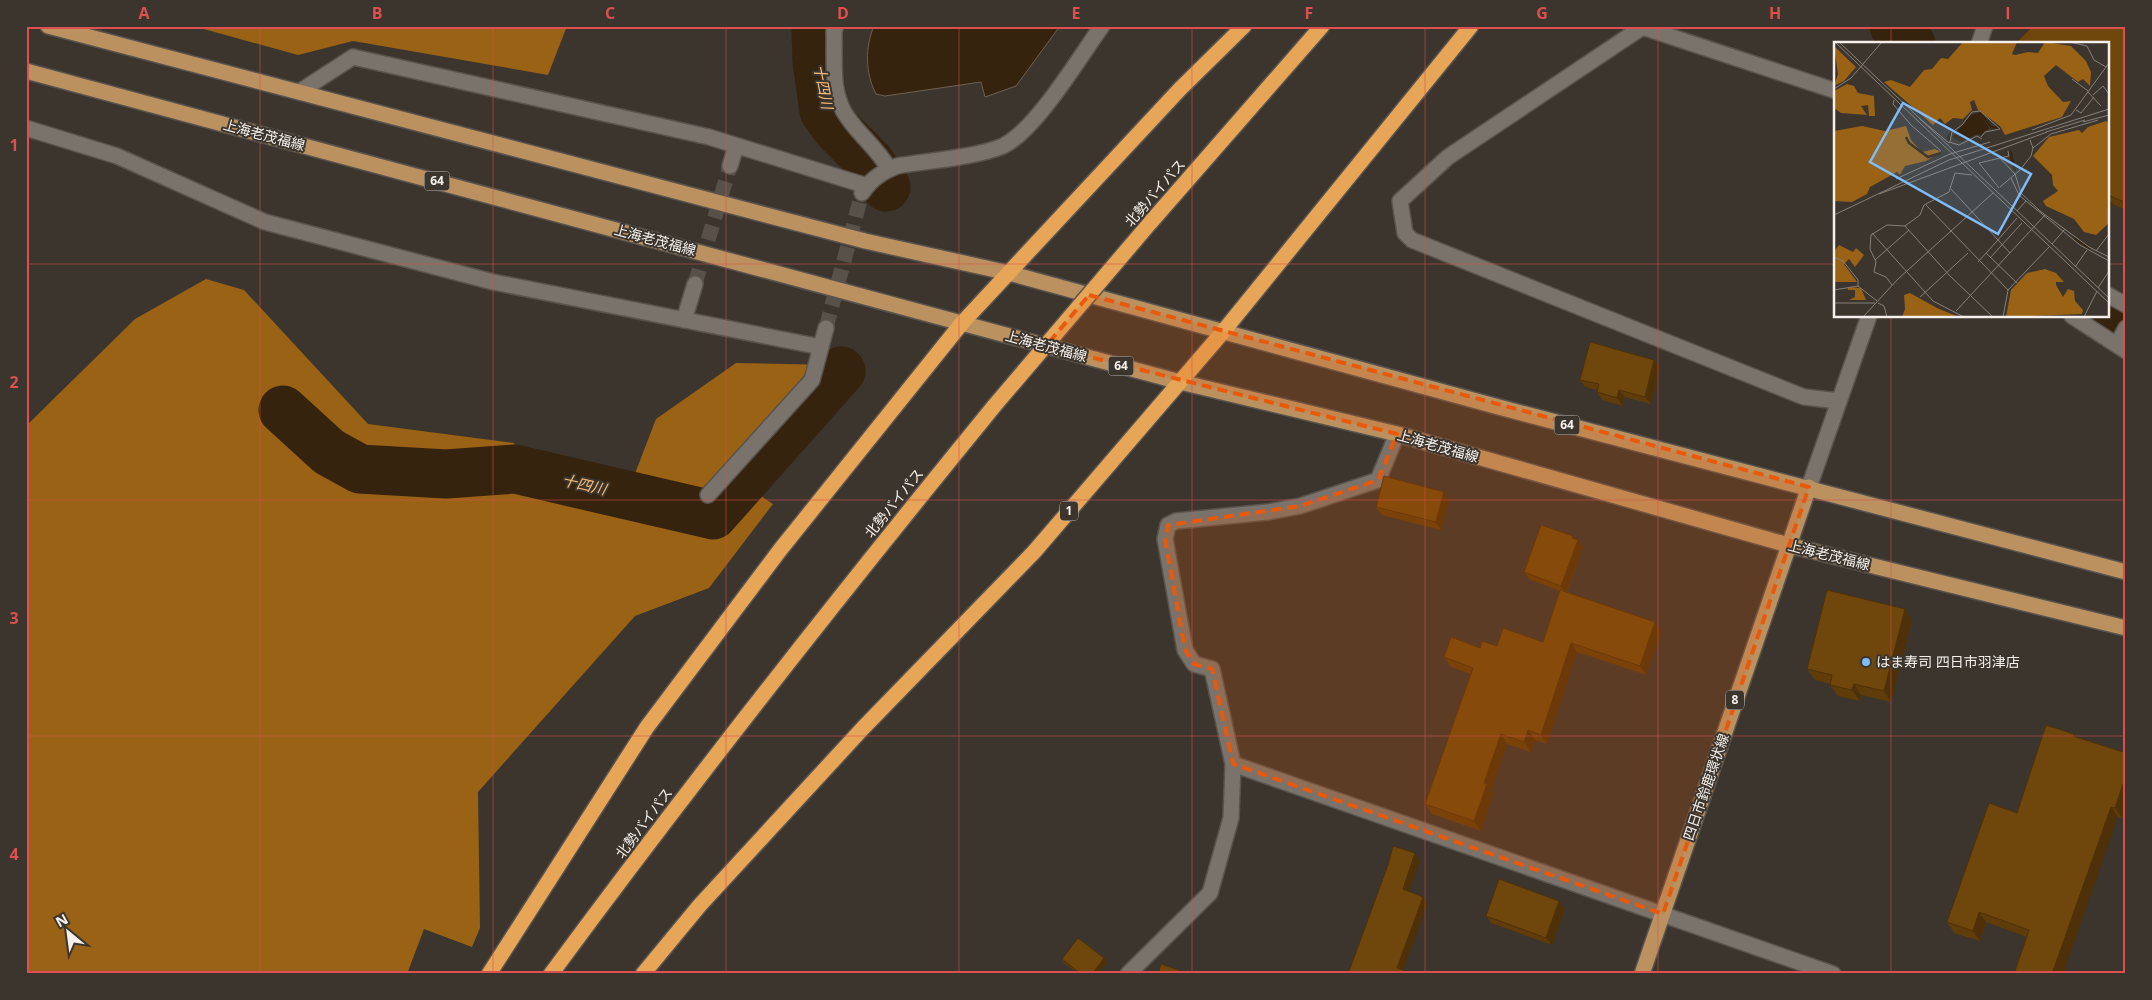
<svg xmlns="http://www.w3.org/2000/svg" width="2152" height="1000" font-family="'Open Sans','Noto Sans JP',sans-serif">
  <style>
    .forest { fill: #996215 }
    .water { fill: #35230d; stroke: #6f6050 }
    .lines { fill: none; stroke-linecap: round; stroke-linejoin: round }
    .river { stroke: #35230d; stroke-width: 49 }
    .street-tunnel { stroke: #57514a; stroke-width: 15; stroke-dasharray: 15 8; stroke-linecap: butt }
    .street-casing { stroke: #59534e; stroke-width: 18 }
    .secondary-casing { stroke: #59534e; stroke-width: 18 }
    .primary-casing { stroke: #59534e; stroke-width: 18 }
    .highway-casing { stroke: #59534e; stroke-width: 18 }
    .street { stroke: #7a736c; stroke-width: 15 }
    .secondary { stroke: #7a736c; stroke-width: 15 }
    .primary { stroke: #bb915f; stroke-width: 15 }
    .highway { stroke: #e7a557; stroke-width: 15 }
    .highway-bridge-casing { stroke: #59534e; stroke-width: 18; stroke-linecap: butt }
    .highway-bridge { stroke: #e7a557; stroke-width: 15 }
    .wall { fill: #5f3c09 }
    .shaded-wall { fill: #4e3108 }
    .building { fill: #6f460b; stroke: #4e3108 }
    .marked { fill: #e8590c; fill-opacity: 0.2; stroke: #e8590c; stroke-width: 4; stroke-dasharray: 10 6; stroke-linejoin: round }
    .grid { fill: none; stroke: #dc504f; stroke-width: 1; stroke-opacity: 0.55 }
    .poi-dot { fill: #7fbdfa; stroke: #3b352e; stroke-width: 2 }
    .labels { text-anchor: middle; stroke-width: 4; stroke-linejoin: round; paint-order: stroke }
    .shield { fill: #3b352e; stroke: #bdb8b3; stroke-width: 1 }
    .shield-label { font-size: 12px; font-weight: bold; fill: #f5f0ec }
    .street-label { font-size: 14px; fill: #f5f0ec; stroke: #3b352e }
    .poi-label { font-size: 14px; fill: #f5f0ec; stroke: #3b352e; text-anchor: start }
    .water-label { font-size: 15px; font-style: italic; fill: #fbbd77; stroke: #3b352e }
    .inset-river { fill: none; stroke: #35230d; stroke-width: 2.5 }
    .inset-road { fill: none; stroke: #85807a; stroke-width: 1 }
    .view { fill: #7fbdfa; fill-opacity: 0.15; stroke: #7fbdfa; stroke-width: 2.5 }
    .inset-edge { fill: none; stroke: #f5f0ec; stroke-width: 2.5 }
    .neatline { fill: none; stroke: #dc504f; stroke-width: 2 }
    .grid-label { font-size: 16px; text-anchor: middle; font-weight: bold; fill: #dc504f }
  </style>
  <rect width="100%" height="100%" fill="#3b352e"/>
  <!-- forest -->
  <path class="forest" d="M193 26H567L548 75 353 41 298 55Z
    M206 279 244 290 368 424 514 443 523 460 596 489 634 476 656 419 736 363 834 365 752 490 773 504 709 588 635 616 478 792 480 928 472 947 424 929 407 974H26V426L135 319Z"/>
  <!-- water -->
  <path class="water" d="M874 26H1060L1016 86 985 97 981 82 885 96 876 94C865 73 865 47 874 26Z"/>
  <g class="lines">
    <!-- river -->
    <path class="river" d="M818 26 816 31 817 61 824 111 837 129 870 162 886 187
      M1894 26 1911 44
      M2104 316 2126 328
      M283 410 329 452 360 469 446 474 515 469 713 515 841 371"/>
    <!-- street-tunnel -->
    <path class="street-tunnel" d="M695 284 730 166
      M826 328 862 193"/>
    <defs>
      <path id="street" d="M836 26 834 31C835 59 830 95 848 118 861 137 877 148 889 169
        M1639 26 1836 91
        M1644 26 1448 157 1400 201 1405 233 1412 240 1804 397 1839 401
        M299 92 353 57 709 137 867 186
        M26 128 117 156 265 222 493 282 821 347
        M730 166 736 146
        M862 193C871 179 882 172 897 166 926 161 978 157 1003 146 1036 130 1079 58 1102 26
        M2108 295 2126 305
        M2072 316 2126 351
        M684 320 695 284
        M2117 345 2126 328
        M1809 487 1869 316
        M708 495 812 380 826 328
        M1233 764 1833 974
        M1128 974 1210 893 1231 818 1233 764 1212 669 1194 664 1185 650 1165 539 1168 525 1176 521 1268 512 1300 506 1378 480 1397 434"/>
      <path id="secondary" d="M1979 44 1985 26"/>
      <path id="primary" d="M48 26 865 241 1009 273 1495 406 2126 572
        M26 71 1180 382 1397 434 1788 545 2126 628
        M1642 974 1809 487"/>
      <path id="highway" d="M1150 223 1322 26
        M489 974 647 727 780 550 962 323 1180 89 1244 26
        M551 974C694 780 843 591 995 405
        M643 974 700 905 863 728 1034 552 1222 333 1471 26"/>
    </defs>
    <!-- street casing -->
    <use href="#street" class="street-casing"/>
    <!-- secondary casing -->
    <use href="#secondary" class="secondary-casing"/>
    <!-- primary casing -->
    <use href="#primary" class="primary-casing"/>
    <!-- highway casing -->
    <use href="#highway" class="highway-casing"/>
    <!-- street -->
    <use href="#street" class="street"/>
    <!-- secondary -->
    <use href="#secondary" class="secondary"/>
    <!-- primary -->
    <use href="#primary" class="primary"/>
    <!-- highway -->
    <use href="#highway" class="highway"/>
    <defs>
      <path id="highway-bridge" d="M995 405 1150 223"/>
    </defs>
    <!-- highway-bridge casing -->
    <use href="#highway-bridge" class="highway-bridge-casing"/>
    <!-- highway-bridge -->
    <use href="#highway-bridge" class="highway-bridge"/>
  </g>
  <!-- wall -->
  <path class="wall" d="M2126 26V210L2113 204 2108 213V44Z
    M1654 360 1660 368 1651 404 1625 397 1623 406 1602 400 1597 392V390L1585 387 1580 380Z
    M1449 500 1441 530 1382 515 1376 507Z
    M1573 536 1583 547 1567 592 1655 622 1661 632 1646 675 1577 652 1547 744 1535 740 1531 752 1507 744 1491 791 1493 794 1481 831 1432 814 1425 804 1471 674 1451 667 1444 657 1480 648 1543 642 1560 591 1529 579 1524 572Z
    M1905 609 1912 620 1891 702 1861 695 1860 701 1838 696 1830 685V684L1815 680 1807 669Z
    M2074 734 2075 737 2126 753V807L2122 818 2118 817 2027 937 1986 922 1980 941 1954 933 1947 922 2017 813Z
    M1559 901 1565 909 1552 945 1491 923 1486 916Z
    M1062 959 1107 962 1098 974H1079L1064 963Z"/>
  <!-- shaded-wall -->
  <path class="shaded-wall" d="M2108 197 2113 204 2108 213Z
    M1654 360 1660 368 1651 404 1645 397Z
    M1619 390 1625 397 1623 406 1617 398Z
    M1444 492 1449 500 1441 530 1436 522Z
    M1573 536 1577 542 1578 540 1583 547 1566 593 1561 586Z
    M1905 609 1912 620 1891 702 1884 691Z
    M1655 622 1661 632 1646 675 1640 666Z
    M1571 643 1577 652 1547 744 1541 735Z
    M1854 684 1861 695 1860 701 1852 690Z
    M1528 730 1535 740 1531 752 1524 742Z
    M1501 734 1507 744 1491 791 1493 794 1481 831 1474 821 1484 783Z
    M2126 775V807L2122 818 2115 808Z
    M2111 807 2118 817 2063 974H2052Z
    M1415 853 1420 860 1408 896 1403 889Z
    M1423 897 1428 903 1402 974 1397 968Z
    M1559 901 1565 909 1552 945 1546 938Z
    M1979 912 1986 922 1980 941 1973 931Z
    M1104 958 1107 962 1098 974H1092Z"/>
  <!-- building -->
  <path class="building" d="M2033 26H2126V203L2108 195V44H2015Z
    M1590 342 1654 360 1645 397 1619 390 1617 398 1597 392 1599 384 1580 380Z
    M1384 476 1444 492 1436 522 1376 507Z
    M1541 525 1573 536 1572 538 1578 540 1561 586 1524 572Z
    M1560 590 1655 622 1640 666 1571 643 1541 735 1528 730 1524 742 1501 734 1484 783 1487 784 1474 821 1425 804 1473 668 1444 657 1451 637 1480 648 1482 641 1497 646 1503 628 1543 642Z
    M1827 590 1905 609 1884 691 1854 684 1852 690 1830 685 1832 675 1807 669Z
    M2046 725 2074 734 2073 736 2126 753V775L2115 808 2111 807 2052 974H2014L2029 930 1979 912 1973 931 1947 922 1989 803 2017 813Z
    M1393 846 1415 853 1403 889 1423 897 1397 968 1409 972 1408 974H1348L1388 865Z
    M1499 879 1559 901 1546 938 1486 916Z
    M1078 938 1104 958 1092 974H1081L1062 959Z
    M1161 964 1190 974H1158Z"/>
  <!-- marked area -->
  <path class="marked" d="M1089 295 1809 487 1663 914 1233 764 1212 669 1194 664 1185 650 1165 539 1168 525 1300 506 1378 480 1397 434 1046 346Z"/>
  <!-- grid -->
  <path class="grid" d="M260 26V974M493 26V974M726 26V974M959 26V974M1192 26V974M1425 26V974M1658 26V974M1891 26V44M26 264H1836M2108 264H2126M1891 316V974M26 500H2126M26 736H2126"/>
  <!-- markers -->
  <circle class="poi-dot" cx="1866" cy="662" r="5"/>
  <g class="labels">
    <!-- shield labels -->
    <g class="shield">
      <rect x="424.5" y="171.5" width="25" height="19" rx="4"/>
      <rect x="1108.5" y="356.5" width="25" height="19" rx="4"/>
      <rect x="1554.5" y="415.5" width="25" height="19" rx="4"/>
      <rect x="1060" y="501.5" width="18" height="19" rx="4"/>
      <rect x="1726" y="690.5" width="18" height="19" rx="4"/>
    </g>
    <g class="shield-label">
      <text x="437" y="185">64</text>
      <text x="1121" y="370">64</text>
      <text x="1567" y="429">64</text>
      <text x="1069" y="515">1</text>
      <text x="1735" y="704">8</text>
    </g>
    <!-- street labels -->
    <g class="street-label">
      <text transform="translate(264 135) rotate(15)" y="5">上海老茂福線</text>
      <text transform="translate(1155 193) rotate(-49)" y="5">北勢バイパス</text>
      <text transform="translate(655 240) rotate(15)" y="5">上海老茂福線</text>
      <text transform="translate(1046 346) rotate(15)" y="5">上海老茂福線</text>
      <text transform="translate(1438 446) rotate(16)" y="5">上海老茂福線</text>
      <text transform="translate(894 503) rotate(-51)" y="5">北勢バイパス</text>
      <text transform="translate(1829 555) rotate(14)" y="5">上海老茂福線</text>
      <text transform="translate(1706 787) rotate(-71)" y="5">四日市鈴鹿環状線</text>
      <text transform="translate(644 823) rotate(-53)" y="5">北勢バイパス</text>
    </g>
    <!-- poi labels -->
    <g class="poi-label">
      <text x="1876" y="667">はま寿司 四日市羽津店</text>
    </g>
    <!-- water labels -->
    <g class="water-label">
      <text transform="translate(823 87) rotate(79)" y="5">十四川</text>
      <text transform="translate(584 485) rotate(13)" y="5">十四川</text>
    </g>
  </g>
  <!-- overview -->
  <g transform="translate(1834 42)">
    <rect width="275" height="275" fill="#3b352e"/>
    <path d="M129 0H183L178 12 181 13 194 10 204 11 211 0 237 4 252 19 257 30 256 44 249 37 244 40 222 23 210 34 214 44 229 60 237 59 228 75 171 93 166 84 144 68 140 58 136 60 138 68 129 77 119 76 111 82 106 76 99 83 50 40 57 38 76 45 90 28 98 27 107 16 114 17ZM0 4 22 25 10 39 0 44 4 32ZM13 42 20 44 24 51 40 54 41 74H35L34 63 27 64 33 73 7 71 0 66V49ZM272 79 275 81V181L262 193 250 190 240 177 212 164 209 159 224 149 219 143 218 133 199 114 215 95 245 88 248 91 254 85ZM28 84 51 89 72 84 77 98 88 110 101 107 107 110 92 119 71 124 66 133 63 130 36 145 33 152 18 160 0 159V89ZM5 203 19 210 22 206 30 213 21 225 15 217 10 222 23 240H0V210ZM211 227 222 231 230 240H222V243L229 255 234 247 240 249 241 259 249 268 248 272 172 275 177 248 193 231ZM14 245 27 246 32 258H15L21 255V248H14ZM76 251 103 266 125 275H68L71 267 70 253Z" fill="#996215"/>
    <path d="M145 71 155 86 147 93 143 92 127 100 118 95 137 73Z" fill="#35230d"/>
    <path class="inset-river" d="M146 70 157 85 165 86M72 95 75 101 94 115 107 111M116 101 114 95 121 87M176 109 181 129M241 196 256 207"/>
    <path class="inset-road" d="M1 0 275 261M5 0 275 256M236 0 253 4 260 18 272 25M238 37 254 49M0 47 17 36 48 0M254 50 267 64M259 53 269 44 275 52M60 58 59 62 77 83 107 109M242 68 247 71 260 55M85 76 115 101M249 80 275 73M198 88 237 73 275 21M212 90 251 78M115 100 125 103 143 94 148 97M116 100 118 90 128 83 138 70 146 69 166 87 151 90 147 95M199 106 217 92 264 78M163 113 181 132 187 151 206 169 255 205 275 215M138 133 121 131 115 150 90 163 86 173 71 184 116 234 159 275M177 136 185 153 192 159 183 169M62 137 116 112 156 100M166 145 186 128 197 114 199 106 196 98M165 146 145 121 175 114 174 109M117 147 176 211M45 152 213 90M192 159 246 203 275 219M92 163 174 248M0 173 115 118 275 67M38 191 99 259 130 275M163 199 183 176M218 202 231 187M262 209 275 192M152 211 183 241M0 215 9 219 24 238V244M156 216 188 181M41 218 75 188M144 220 163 199M241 225 253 208M58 243 52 235 40 230 42 220 36 207 37 193 53 183 71 184M264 246 275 229M0 248 24 244 43 259M86 255 134 211M0 261H41M44 261 50 264 53 275M122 269 211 173M29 275 64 237 159 151M169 275 174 248 215 205M250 275 263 249"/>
    <path class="view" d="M69 61 197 132 164 192 36 120Z"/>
    <rect width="275" height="275" class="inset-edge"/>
  </g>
  <!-- border -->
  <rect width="2152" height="1000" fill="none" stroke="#3b352e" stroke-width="55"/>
  <!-- north arrow -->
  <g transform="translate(68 932) rotate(331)" stroke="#3b352e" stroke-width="4" paint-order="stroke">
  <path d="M0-4L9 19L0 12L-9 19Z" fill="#f5f0ec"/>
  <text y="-8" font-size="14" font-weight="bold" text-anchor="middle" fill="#f5f0ec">N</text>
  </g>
  <rect x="28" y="28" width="2096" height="944" class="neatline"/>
  <g class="grid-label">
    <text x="144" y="19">A</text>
    <text x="377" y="19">B</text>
    <text x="610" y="19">C</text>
    <text x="843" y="19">D</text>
    <text x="1076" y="19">E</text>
    <text x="1309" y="19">F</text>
    <text x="1542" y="19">G</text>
    <text x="1775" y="19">H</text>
    <text x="2008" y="19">I</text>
    <text x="14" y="151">1</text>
    <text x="14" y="388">2</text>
    <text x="14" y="624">3</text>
    <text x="14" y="860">4</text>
  </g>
</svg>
